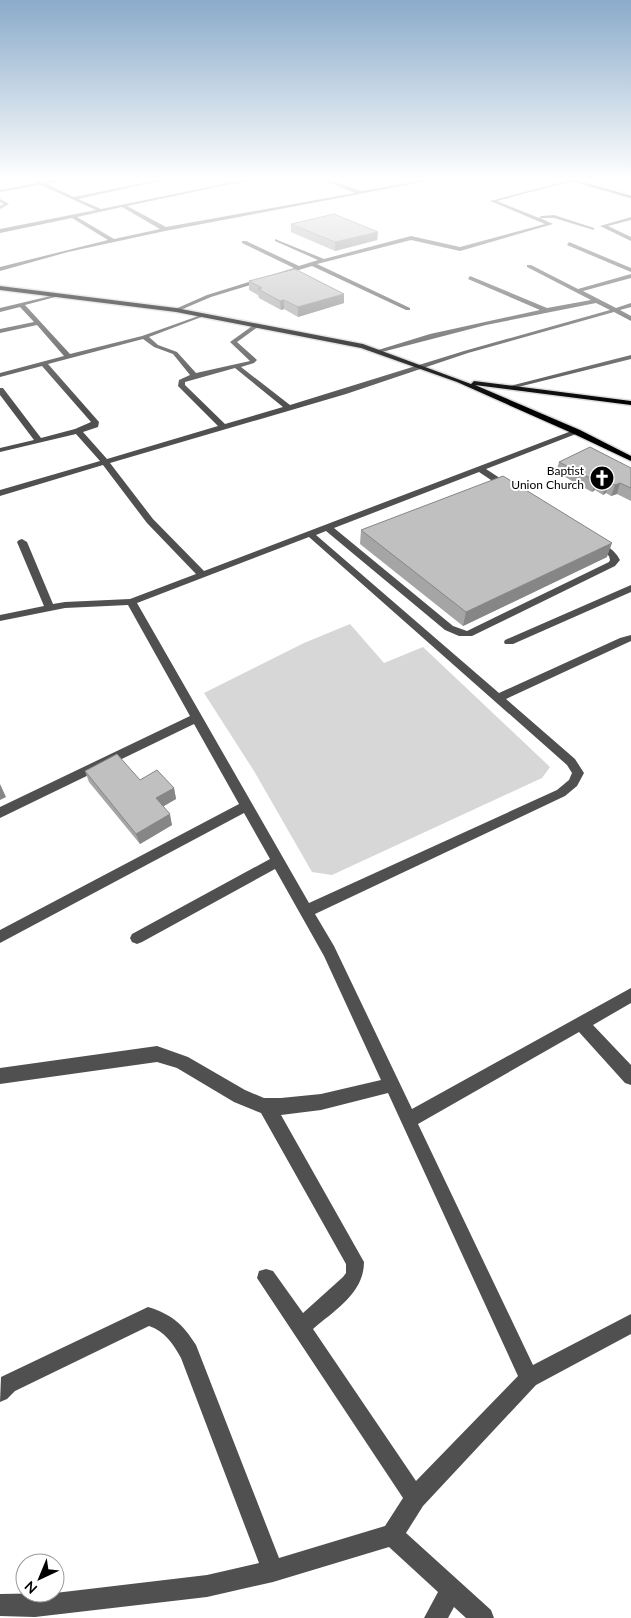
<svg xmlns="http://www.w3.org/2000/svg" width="631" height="1618" font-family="Lato,sans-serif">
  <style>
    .green { fill: #d7d7d7 }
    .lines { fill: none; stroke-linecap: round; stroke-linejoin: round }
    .major-casing { stroke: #dbdbdb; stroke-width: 3 }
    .minor { fill: #505050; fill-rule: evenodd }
    .major { fill: #000; fill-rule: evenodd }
    .wall { fill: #a5a5a5 }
    .shaded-wall { fill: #868686 }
    .building { fill: #c0c0c0; stroke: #868686 }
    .labels { text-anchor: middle; stroke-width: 4; stroke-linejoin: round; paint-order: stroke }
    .far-poi-label { font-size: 12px; fill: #000; stroke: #fff; text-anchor: end }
  </style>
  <rect width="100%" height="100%" fill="#fff"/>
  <!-- green -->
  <path class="green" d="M350 624 384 663 423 647 550 767 542 778 332 875 312 872 254 771 204 693 304 643Z"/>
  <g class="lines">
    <defs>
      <path id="major" d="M569 180H575L631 196V198Z
        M0 286 176 308 363 344 471 384 474 381 631 401V405L475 385 580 430 631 456V461L574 434 457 382 361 348 176 312 0 290Z"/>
    </defs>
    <!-- major casing -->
    <use href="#major" class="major-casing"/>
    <!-- minor -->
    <path class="minor" d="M32 180 43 182 65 180 47 184 74 197 157 180H164L78 199 101 209 243 180H250L127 206 166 227 355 193 324 180H329L361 191 426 180H433L165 231 68 252 0 271V267L108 240 72 218 0 233V229L96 210 41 185 0 192V190L37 183ZM122 207 160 229 114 239 77 217Z
      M570 180H576L497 201 539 218 541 216 554 215 594 228V230L554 218H540L553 224 460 251 411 240 317 264 410 308V310H406L312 266 211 297 178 311 173 310 207 295 294 268 242 243V241H246L299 266 318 260 275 241V239L324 259 411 236 460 247 545 224 490 201Z
      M0 199 9 204 0 209V206L4 204 0 202Z
      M631 217V220L608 226 631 237V241L600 226Z
      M569 242 631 268V272L567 245Z
      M527 265H531L578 289 631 274V278L583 291 616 308 631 303V307L620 310 631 316V321L614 312 468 353 346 394 110 463 153 519 204 571 574 430 581 432 486 469 512 486V490H506L479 472 334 528 453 626 467 631 609 562 610 560 609 556 592 545V541C602 540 616 551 620 560L615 566 472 636H459L445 630 326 531 316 535 499 693 620 638 631 635V641L506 699 575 759 584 773 577 786 565 796 315 914 334 946 412 1109 631 988V1003L593 1025 631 1065V1085L625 1083 579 1032 418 1124 533 1365 631 1314V1334L536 1385 423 1506 406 1533 491 1610 494 1618H466L454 1607 448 1618H424L438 1592 389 1547 273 1582 207 1597 35 1617 0 1616V1594L55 1593 207 1575 259 1563 181 1358C173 1344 165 1331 149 1326L15 1391 7 1399 0 1402 1 1377 148 1307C171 1314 183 1324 196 1345L279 1558 385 1526 403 1498 257 1278 259 1271 266 1269 273 1271 303 1313 343 1277 346 1273V1264L261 1113 234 1102 177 1068 157 1062 0 1084V1068L157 1046 188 1057 245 1090 264 1098H281L321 1094 381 1080 324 956 275 869 142 942 137 944 132 942 130 938 132 934 270 859 244 813 0 943V930L239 804 194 724 0 818V807L190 716 128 605 65 608 0 621V615L44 606 17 542 19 540 22 539 27 542 53 604 65 602 130 599 196 574 147 523 103 465 0 496V490L100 461 76 434 0 452V448L34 440 0 395V388H3L41 438 75 429 91 422 42 366 0 377V373L64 356 37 325 0 333V329L34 322 20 307 0 312V308L59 294V296L25 305 70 354 142 336 204 314V316L149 337 158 345 177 352 196 373 250 361 230 342 255 324H259V326L237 342 257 360 254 363 241 367 290 405 464 351 610 310 596 303 486 325 378 353 375 351 430 334 540 310 468 279 470 276 547 308 591 300 527 267ZM143 339 154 347 173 354 190 375 179 380 178 386 218 426 107 459 83 432 98 427 99 422 48 364ZM235 368 283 407 225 424 185 385V382ZM309 537 567 765 572 773 569 780 557 790 309 903 137 603ZM388 1093 518 1376 416 1481 313 1329C335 1310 364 1293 364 1262L281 1115 321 1110Z
      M631 355V359L510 389 506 387Z
      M631 585V592L513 644H505L504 642 505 640Z"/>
    <!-- major -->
    <use href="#major" class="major"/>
  </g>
  <!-- wall -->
  <path class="wall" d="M291 224 378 232 377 240 335 251 291 232Z
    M249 281 344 303 298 317 284 309 281 310 259 298 258 295 249 290Z
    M559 462 631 468V501L617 494 611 496 606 493 603 495 595 490 592 492 556 472Z
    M361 530 607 557 463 626 360 544Z
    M85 771 174 788 176 799 163 806 172 825 140 844 89 782Z"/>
  <!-- shaded-wall -->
  <path class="shaded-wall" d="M378 232 377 240 335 251V242Z
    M344 294V303L298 317V307Z
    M284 300V309L281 310 280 301Z
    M599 480 595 490 592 492 596 481Z
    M609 482 606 493 603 495 606 484Z
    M620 483 617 494 611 496 615 485Z
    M612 543 607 557 463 626 466 612Z
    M0 784 6 797 0 800Z
    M174 788 176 799 159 809 156 798Z
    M170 814 172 825 140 844 136 834Z"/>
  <!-- building -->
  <path class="building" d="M334 214 378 232 335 242 291 224Z
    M295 269 344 294 298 307 284 300 280 301 258 289 262 288 249 281Z
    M590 447 631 468V488L620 483 615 485 609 482 606 484 599 480 596 481 559 462Z
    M503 476 612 543 466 612 361 530Z
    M117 754 140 780 157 770 174 788 156 798 170 814 136 834 85 771Z"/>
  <!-- sky -->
  <linearGradient id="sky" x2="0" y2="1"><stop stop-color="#8aabca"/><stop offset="0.44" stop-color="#fff"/><stop offset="1" stop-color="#fff" stop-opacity="0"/></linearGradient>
  <rect width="631" height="406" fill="url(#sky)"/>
  <!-- icons -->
  <defs>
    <symbol id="church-disc" viewBox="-11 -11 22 22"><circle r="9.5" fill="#000" stroke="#fff"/><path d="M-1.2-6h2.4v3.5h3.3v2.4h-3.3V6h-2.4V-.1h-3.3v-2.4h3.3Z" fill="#fff"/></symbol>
  </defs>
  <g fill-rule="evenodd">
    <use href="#church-disc" x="588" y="464" width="28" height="28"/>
  </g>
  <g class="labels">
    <!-- far-poi labels -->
    <g class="far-poi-label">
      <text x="584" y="475">Baptist<tspan x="584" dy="14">Union Church</tspan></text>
    </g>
  </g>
  <!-- north arrow -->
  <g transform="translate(40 1578) rotate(224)"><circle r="24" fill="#ffffff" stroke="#999999"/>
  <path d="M0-4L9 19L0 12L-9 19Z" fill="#000000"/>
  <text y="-8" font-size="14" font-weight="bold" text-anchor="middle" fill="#000000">N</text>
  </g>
</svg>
